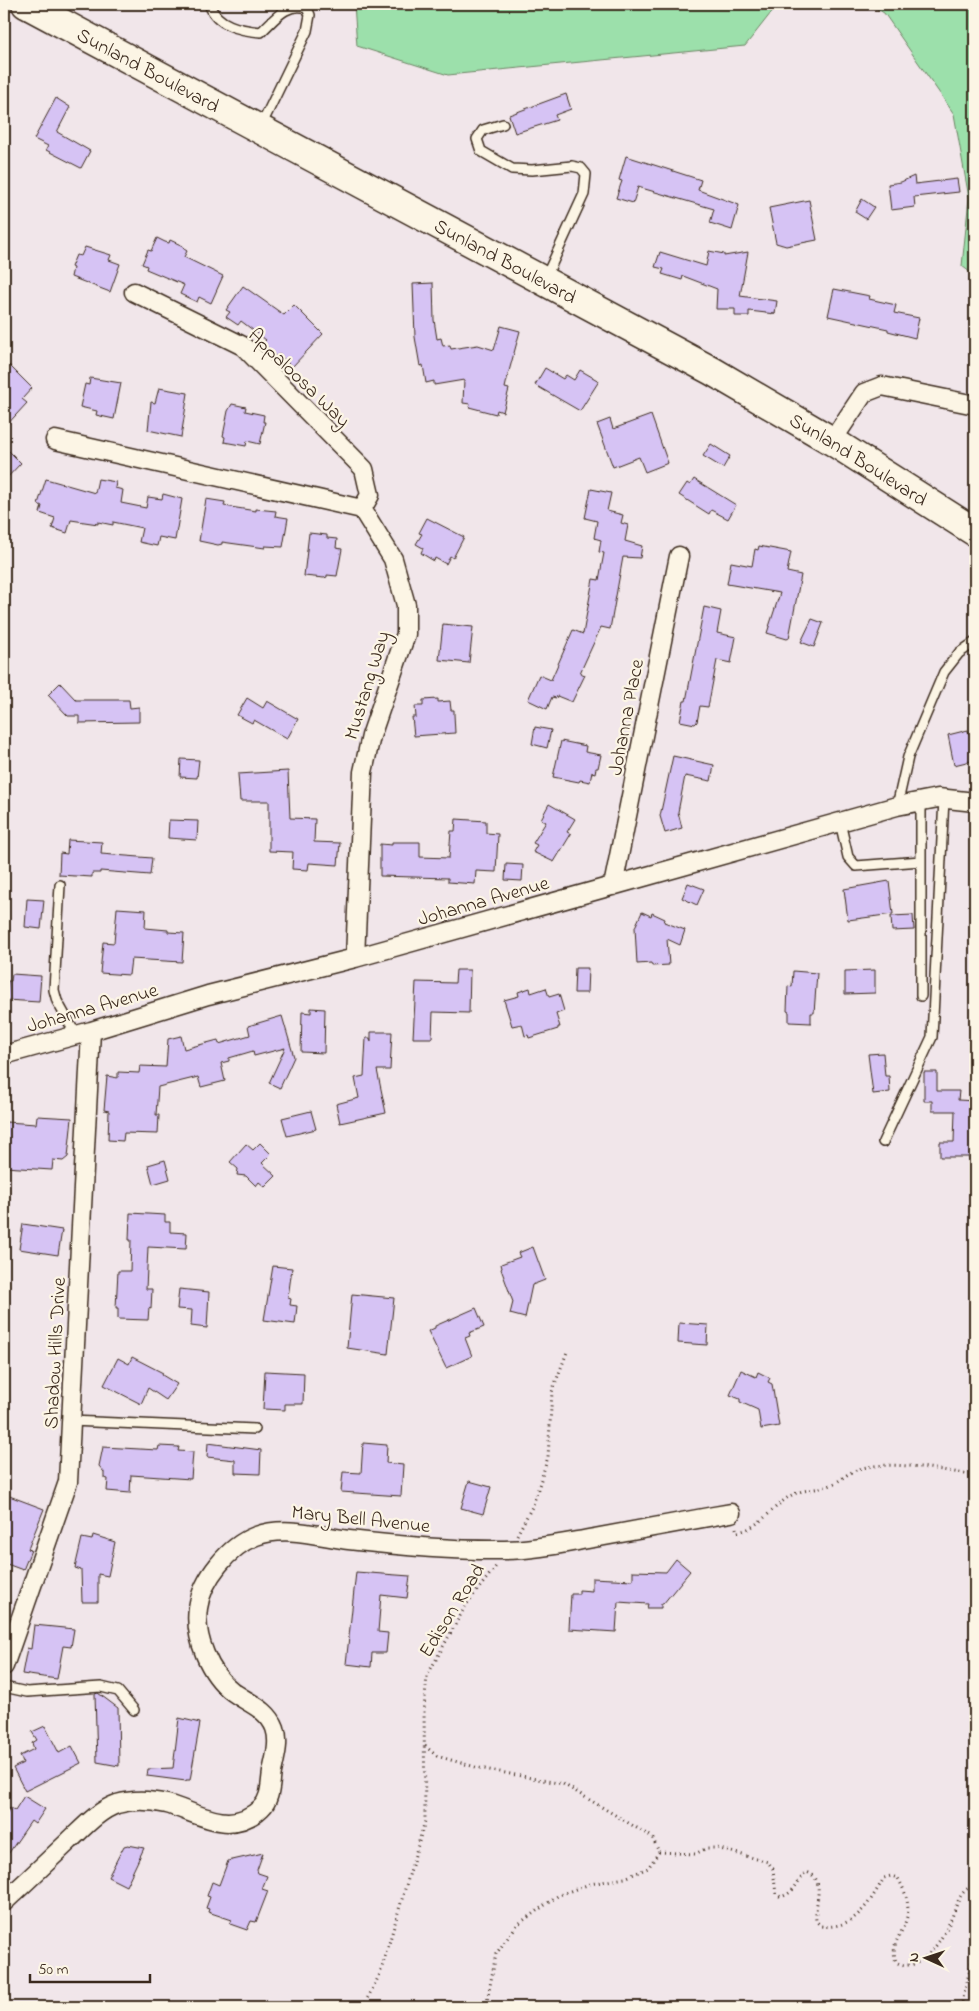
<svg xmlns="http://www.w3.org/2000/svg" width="979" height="2011" font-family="'Indie Flower',sans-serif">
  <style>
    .green { fill: #9ce0ab; stroke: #6c8564 }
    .building { fill: #d6c3f4; stroke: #3b2a1e }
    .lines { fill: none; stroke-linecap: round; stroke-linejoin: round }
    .lane-casing { stroke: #3b2a1e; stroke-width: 12 }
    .street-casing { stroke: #3b2a1e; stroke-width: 21 }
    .primary-casing { stroke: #3b2a1e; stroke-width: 31 }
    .path { stroke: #3b2a1e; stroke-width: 3; stroke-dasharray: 1 4; stroke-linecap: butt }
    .lane { stroke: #fcf5e5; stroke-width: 9 }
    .street { stroke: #fcf5e5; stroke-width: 18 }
    .primary { stroke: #fcf5e5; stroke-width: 28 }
    .labels { text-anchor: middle; stroke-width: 4.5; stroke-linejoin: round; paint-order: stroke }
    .street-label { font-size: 20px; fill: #3b2a1e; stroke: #fcf5e5 }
  </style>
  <rect width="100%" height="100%" fill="#f1e6ea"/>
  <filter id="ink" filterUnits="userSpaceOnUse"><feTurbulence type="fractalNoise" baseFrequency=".02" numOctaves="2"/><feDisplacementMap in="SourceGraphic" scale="10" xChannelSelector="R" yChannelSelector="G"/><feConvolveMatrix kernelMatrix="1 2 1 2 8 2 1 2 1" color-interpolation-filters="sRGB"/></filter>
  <g filter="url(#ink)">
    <!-- green -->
    <path class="green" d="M354 4H778L745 46 448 75 357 46Z
      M869 4H975V276L962 266 969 198 954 114 884 13Z"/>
    <!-- building -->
    <path class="building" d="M566 94 571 109 555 115 557 120 515 133 509 115Z
      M56 98 70 107 57 132 90 151 81 168 46 150 48 146 34 139Z
      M626 156 701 180 698 190 739 205 732 230 710 223 714 209 638 187 633 203 616 198 622 181 619 180Z
      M914 176 915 184 957 179 959 192 914 197 915 207 891 210 888 184 901 182Z
      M862 199 874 207 866 219 855 212Z
      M809 200 817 240 786 246 776 243 769 208Z
      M157 238 165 242 169 243 170 240 183 246 184 249 187 251 184 257 223 276 211 303 199 297 197 302 180 294 184 285 146 269 147 266 142 264 148 250 151 251Z
      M85 247 111 255 109 260 120 264 110 292 71 277 73 268 71 267 76 255 81 256Z
      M709 251 724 254V256L748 252 740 296 777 301 775 314 749 311V316H735V309H716L717 289 683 276 682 280 662 274 664 269 655 267 660 252 706 266Z
      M433 283 434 320 437 339 441 338 443 346 450 345 451 349 478 345 494 350 501 326 520 331 508 375 505 388 509 389 503 412 497 410 496 414 469 407 470 404 463 403 464 380 434 385V381L426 383 423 365 420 366 415 337 413 284Z
      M243 286 284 315 294 305 323 334 292 367 279 354 276 357 263 343 266 340 241 321 238 325 226 317 230 312 226 310Z
      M834 289 870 296 869 299 896 305 894 313 919 318 915 338 888 331V329L828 316Z
      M4 360 32 388 22 399 27 403 4 428Z
      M545 368 563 379 566 375 574 380 580 370 599 381 580 411 535 385Z
      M90 378 121 383 114 419 96 415 97 411 80 407 85 384 89 385Z
      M159 388 188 393 181 437 148 430 151 402 155 403Z
      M232 404 246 407 245 411 264 415 263 422H265L260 444 247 441 246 446 224 442 225 437 223 436 228 411Z
      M651 415 668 463 645 472 639 457 613 467 597 424 610 419 613 429Z
      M711 444 730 456 723 468 703 456Z
      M4 446 21 463 4 481Z
      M46 479 95 493 98 479 116 482 115 488 123 490 121 503 146 508 148 497 162 499 163 494 182 499 175 540 159 537 157 546 139 542 142 528 113 522V525L98 522V524L71 520 67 533 52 528 55 518 40 513 42 506 38 504Z
      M694 479 736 505 728 519 711 510 709 514 679 495 687 483 690 485Z
      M591 489 611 493 607 511 623 515 621 523 628 525 625 541 642 546 640 558 623 557 610 629 601 627 580 673 585 675 572 702 557 696 556 698 552 697 547 709 528 700 539 675 551 680 573 630 583 634 593 579 599 580 604 553 599 552 601 540 594 538 597 521 585 518Z
      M206 499 225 502 224 506 256 511V509L276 511 275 516 288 518 283 547 265 546V548L222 542V544L218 545 199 541Z
      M427 518 464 537 453 558 450 556 446 564 435 558 434 561 421 553 423 548 416 544 422 534 419 533Z
      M309 533 327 535V538L337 539 336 548 342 549 337 576 327 575V577L324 578 304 576Z
      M759 546 791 552 787 572 801 575 789 638 787 639 767 633 780 593 727 584 731 562 752 566 755 549 758 550Z
      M704 607 721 611 717 633 736 637 731 663 717 660 708 707 700 706 697 722 695 724 680 721 684 701H686Z
      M812 619 823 623 814 647 801 642Z
      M443 624 473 627 469 663 439 660Z
      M60 683 76 700H129L130 708 139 707V722L79 723V716H68L48 695Z
      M247 698 263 708 267 701 298 719 287 739 254 720 252 723 237 715Z
      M438 699V702L450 701 451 710H454V714L455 733 414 736 412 717H416L415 706H423V700Z
      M535 727 551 730 547 748 532 744Z
      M968 730 969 734 975 733V760L954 765 948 735Z
      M561 741 586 746 585 752 601 755 598 768H596L595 773 592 772 590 782 580 780 579 782 553 777Z
      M673 756 714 765 711 781 685 776 678 812 682 828 665 833 660 816Z
      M181 759 199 760 197 778 180 777Z
      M288 771 290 818 315 819 314 842 340 843 338 865 309 863 308 870 292 869 293 852 269 851V801H240L238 774Z
      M549 804 575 819 567 832 571 834 554 862 533 852 537 845 533 843 546 822 541 819Z
      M456 819 486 821V833L498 834 496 872 476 871 475 884 448 882V878L380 876V844L392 845V842H420V857L449 858 451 831H455Z
      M169 820 198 821 197 840 168 838Z
      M68 840 102 842 101 854 152 858 150 875 100 871V873H92V877L59 875 60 853 67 854Z
      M506 864 523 865 522 881 505 880Z
      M889 881 893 914 848 920 844 889Z
      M688 883 704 889 697 905 682 898Z
      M27 899 44 900 41 929 25 927Z
      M117 908 146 910 145 928 168 930V932L184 933 182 962 131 959 129 975 100 973 103 942 114 943Z
      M642 912 651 916 652 913 665 919 664 922 685 930 680 945 667 939 669 965 652 966 651 963 637 964 635 927Z
      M913 915 914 930 892 931 891 916Z
      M575 968H588L587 993H574Z
      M456 970H470L469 1013 433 1012 432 1038H413L416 982 455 983Z
      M875 970V993L845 994V971Z
      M793 971 817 973 814 1013H811V1023L789 1022V1012L787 1011 788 986 792 987Z
      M12 974 41 976 39 1002 6 1000 8 981H11Z
      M530 988 531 993 546 988 549 997 559 994 564 1011 556 1014 560 1027H558V1029L529 1038 528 1035 525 1036 522 1024 512 1026 504 1000 519 996 518 992Z
      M311 1008 325 1009 324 1053 301 1052 302 1012 311 1013Z
      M282 1016 294 1057 280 1088 269 1083 285 1048 254 1056 253 1051 229 1058V1061L221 1063 225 1081 201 1087 198 1077 158 1087 156 1115H159L158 1134 124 1133 123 1141 108 1140 109 1111 104 1110 107 1076 118 1078V1072L139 1073 140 1066 166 1067 168 1039 181 1036 184 1049 218 1040 219 1044 250 1035 248 1026Z
      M371 1032H392L390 1070H377L386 1113 340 1123 336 1104 359 1098 355 1078 364 1076 366 1038H370L371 1042Z
      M883 1053 885 1076H889L890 1092 873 1094 868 1054Z
      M924 1072H937V1091H959L958 1100 975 1101V1157H940V1142H954L955 1111H932V1101H924Z
      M311 1111 316 1129 287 1136 282 1118Z
      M37 1116 72 1118 68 1157 63 1161 53 1160 52 1170 4 1167 6 1122 36 1124Z
      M260 1143 271 1154 262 1163 276 1176 265 1187 259 1182 256 1186 246 1176 237 1175 238 1169 230 1162 246 1144 253 1150Z
      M165 1160 170 1179 153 1184 148 1165Z
      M130 1213 165 1215V1222H170V1232L187 1233 186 1249 148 1247 146 1289H152L151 1309 149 1308 148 1320 118 1319V1308H116L118 1271H130L131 1240H129Z
      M23 1224 62 1230 58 1255 19 1249Z
      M533 1247 545 1280 532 1285 525 1318 510 1314 513 1302 501 1269 502 1268 501 1264 520 1257 518 1253Z
      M273 1266 292 1268 288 1298 291 1299 290 1305 297 1306 295 1324 264 1320Z
      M179 1289 209 1292 207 1328 191 1326 192 1310 177 1309Z
      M352 1294 394 1298 388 1354 347 1348Z
      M476 1308 484 1327 469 1333 470 1336 465 1338 472 1356 446 1368 428 1331 435 1328V1326Z
      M679 1323 708 1325 707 1345 678 1343Z
      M132 1357 163 1373 162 1375 177 1384 166 1400 148 1388 141 1404 104 1385 118 1358 129 1364Z
      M741 1370 756 1377 758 1372 770 1378 768 1382 772 1384 779 1426 761 1429 758 1410 740 1402V1399L730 1395Z
      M265 1371 304 1373 303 1404H285V1410L263 1409Z
      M208 1443 261 1450 260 1474 235 1473V1460L207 1457Z
      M363 1443 387 1445 386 1463 403 1465 401 1496 341 1492 343 1472 361 1473Z
      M159 1446 179 1447 178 1451 193 1452 191 1479 131 1475 130 1493 107 1491 108 1479 104 1478V1472L99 1466 103 1447 158 1450Z
      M469 1481 491 1487 483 1514 461 1508Z
      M4 1494 44 1509 28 1549 31 1550 23 1570 4 1563Z
      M93 1535 115 1542 108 1576 98 1574V1602H82L81 1570 75 1568 82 1538 92 1540Z
      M676 1559 690 1571 663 1604H661V1608H647L648 1604 618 1602 616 1632 569 1629 571 1594H579V1590L592 1591V1578L633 1580V1571L666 1572Z
      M356 1572 410 1576 407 1598 381 1595 378 1632 388 1633 386 1653H372L371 1667 346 1664Z
      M34 1625 74 1629 71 1647 63 1646 57 1679 22 1674 27 1648 31 1649Z
      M98 1693 118 1708 119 1766 97 1762 95 1694Z
      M179 1718 200 1723 190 1780H186V1781L147 1776 148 1769 173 1768Z
      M45 1726 59 1753 72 1746 81 1763 25 1791 13 1768 23 1763 20 1756 34 1749 32 1743 37 1740 32 1732Z
      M24 1796 45 1809 35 1824 31 1821 4 1860V1817L10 1808 15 1810Z
      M128 1845 144 1848 126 1886 108 1877 124 1846Z
      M263 1853 257 1870 258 1873 267 1876 262 1889 268 1891 256 1922 251 1921 247 1930 230 1924 232 1920 208 1912 209 1909 206 1908 210 1897 207 1896 212 1882 219 1885 228 1861Z"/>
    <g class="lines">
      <defs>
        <path id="lane" d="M209 4C217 26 240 30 261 32 275 19 286 2 307 8L310 15 307 31 261 126
          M503 124 483 130 477 139 481 151 512 169 532 170 572 166 581 168 586 174 584 194 545 279
          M897 806 908 757 944 672 959 653 975 642
          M840 822 848 857 856 866 921 861
          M60 885 54 990 57 1001 76 1035
          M921 996V802
          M883 1142 932 1037 944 799
          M71 1421 255 1429
          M4 1687 27 1692 101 1687 118 1691 134 1710"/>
        <path id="street" d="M134 292 243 346 364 469 370 495 362 509
          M55 440 362 509 393 559 406 605V634L371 736 363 772 355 958
          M832 441 864 393 882 386 975 405
          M613 886 679 556
          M4 1055 91 1031 208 995 355 958 897 806 938 798 975 802
          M4 1666 68 1482 91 1031
          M4 1902C26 1882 47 1862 69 1841 83 1828 99 1810 117 1804 134 1799 150 1800 167 1804 198 1813 231 1837 261 1808 271 1799 270 1784 272 1772 275 1758 280 1742 275 1728 268 1709 248 1703 233 1692 209 1674 194 1637 198 1608 202 1579 229 1546 256 1536 286 1525 318 1536 349 1540 401 1546 453 1551 505 1550 534 1550 565 1543 594 1538 639 1530 685 1521 731 1513"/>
        <g id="primary">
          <path id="s1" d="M26 4 712 371 832 441 975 532"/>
        </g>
      </defs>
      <!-- lane casing -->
      <use href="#lane" class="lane-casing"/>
      <!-- street casing -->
      <use href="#street" class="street-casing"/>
      <!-- primary casing -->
      <use href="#primary" class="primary-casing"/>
      <!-- path -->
      <path class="path" d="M736 1528 737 1532C758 1529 770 1510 787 1498 801 1488 816 1491 831 1485 839 1482 846 1474 854 1471 881 1458 945 1470 975 1476
        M517 1535 533 1505 548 1457 552 1392 567 1352
        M425 1746 437 1756 479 1768 563 1784 652 1837 659 1852 648 1868 625 1878 590 1884 559 1895 517 1925 496 1954 486 2007
        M659 1852 695 1854 707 1848H717L768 1862 773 1869 776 1894 781 1897C797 1891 795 1883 806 1872 827 1878 814 1904 816 1921L821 1926C854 1930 869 1904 884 1878L891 1876 898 1878C905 1891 911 1905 906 1920 901 1937 890 1943 896 1962 920 1976 943 1939 951 1919 955 1911 957 1901 962 1894 966 1889 969 1887 975 1887
        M363 2007 380 1974 425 1821 424 1708 427 1676 466 1605 497 1565
        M961 2007 975 1947"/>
      <!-- lane -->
      <use href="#lane" class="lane"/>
      <!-- street -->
      <use href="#street" class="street"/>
      <!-- primary -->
      <use href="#primary" class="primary"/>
    </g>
  </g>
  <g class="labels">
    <!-- street labels -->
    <g class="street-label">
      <text dy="7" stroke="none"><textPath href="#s1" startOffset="139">Sunland Boulevard</textPath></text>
      <text dy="7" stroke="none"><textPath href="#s1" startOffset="544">Sunland Boulevard</textPath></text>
      <text transform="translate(300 377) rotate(44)" y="7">Appaloosa Way</text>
      <text dy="7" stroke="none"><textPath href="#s1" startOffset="949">Sunland Boulevard</textPath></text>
      <text transform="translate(366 685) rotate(-73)" y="7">Mustang Way</text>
      <text transform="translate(625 717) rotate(-79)" y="7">Johanna Place</text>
      <text transform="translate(483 900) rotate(-16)" y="7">Johanna Avenue</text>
      <text transform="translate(92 1007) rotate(-16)" y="7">Johanna Avenue</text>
      <text transform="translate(54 1353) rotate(-87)" y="7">Shadow Hills Drive</text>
      <text transform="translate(361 1518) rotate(6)" y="7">Mary Bell Avenue</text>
      <text transform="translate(451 1610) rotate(-58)" y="7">Edison Road</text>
    </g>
  </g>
  <!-- margin -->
  <rect width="979" height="2011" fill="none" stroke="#fcf5e5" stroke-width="20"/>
  <rect x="10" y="10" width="959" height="1991" fill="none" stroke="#3b2a1e" stroke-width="2" filter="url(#ink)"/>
  <!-- north arrow -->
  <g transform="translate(926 1958) rotate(273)" stroke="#fcf5e5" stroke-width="4" paint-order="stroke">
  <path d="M0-4L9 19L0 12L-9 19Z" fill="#3b2a1e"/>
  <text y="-8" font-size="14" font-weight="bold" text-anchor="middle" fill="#3b2a1e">N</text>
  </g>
  <!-- scale -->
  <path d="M30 1974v8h120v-8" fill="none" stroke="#3b2a1e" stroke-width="2.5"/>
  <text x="38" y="1974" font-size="15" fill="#3b2a1e" stroke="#fcf5e5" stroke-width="4" paint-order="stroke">50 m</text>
</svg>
